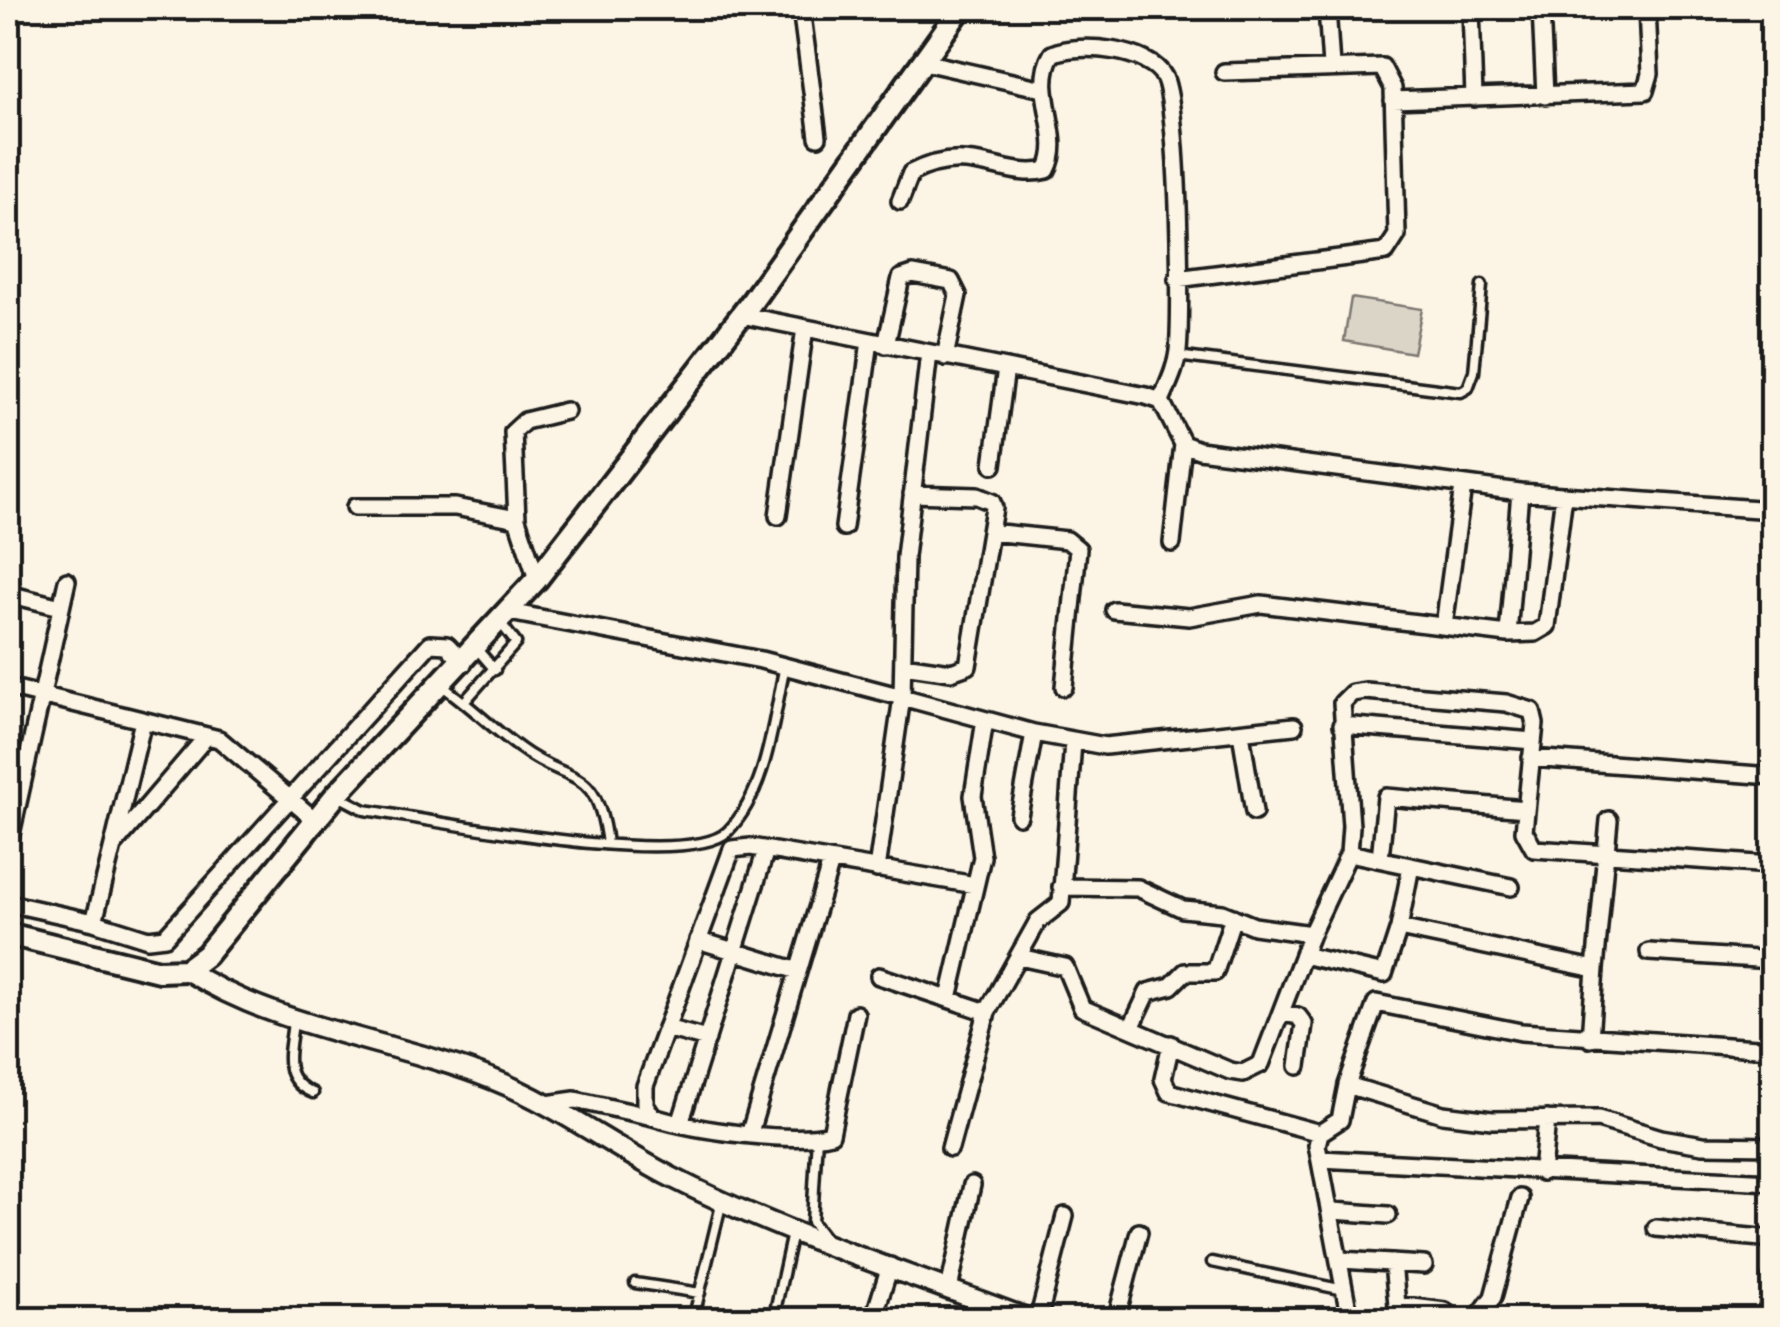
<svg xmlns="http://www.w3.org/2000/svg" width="1780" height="1327" font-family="'Shantell Sans',sans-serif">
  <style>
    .green { fill: #dbd5c8; stroke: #7c7872; stroke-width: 2.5 }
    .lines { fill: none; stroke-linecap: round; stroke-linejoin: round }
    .service-casing { stroke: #1c1c1c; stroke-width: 15 }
    .minor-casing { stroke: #1c1c1c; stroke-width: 22 }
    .tertiary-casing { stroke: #1c1c1c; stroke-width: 25 }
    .secondary-casing { stroke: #1c1c1c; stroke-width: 28 }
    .service { stroke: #fcf5e5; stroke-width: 8 }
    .minor { stroke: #fcf5e5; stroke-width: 15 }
    .tertiary { stroke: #fcf5e5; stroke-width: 18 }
    .secondary { stroke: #fcf5e5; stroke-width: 20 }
  </style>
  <rect width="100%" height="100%" fill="#fcf5e5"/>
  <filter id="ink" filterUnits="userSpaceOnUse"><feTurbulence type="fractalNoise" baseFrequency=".01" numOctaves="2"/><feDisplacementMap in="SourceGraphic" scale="20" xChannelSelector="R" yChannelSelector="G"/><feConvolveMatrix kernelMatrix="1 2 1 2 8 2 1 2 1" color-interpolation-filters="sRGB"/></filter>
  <g filter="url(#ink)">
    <!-- green -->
    <path class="green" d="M1351 298 1422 309 1413 353 1344 341Z"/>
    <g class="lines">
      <defs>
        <path id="service" d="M1177 356 1461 392 1468 388 1474 372 1482 285
          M476 648 495 670
          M442 686C470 705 493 729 521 749 571 786 597 763 607 844
          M465 701 516 643 500 622
          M340 797 365 810C427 819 688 872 728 831 768 790 773 719 785 666
          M293 1022C290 1052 279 1079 313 1093
          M817 1136 812 1222 827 1241
          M1212 1262 1344 1290
          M635 1283 700 1293
          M693 1320 722 1201
          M773 1320 792 1233"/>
        <path id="minor" d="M801 8 818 137
          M1327 8 1331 66
          M1471 8 1474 98
          M1541 8 1545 96
          M924 62 1043 89
          M1393 100 1645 91 1650 74 1647 8
          M900 201 911 173C971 142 1004 181 1047 170 1066 136 1030 91 1052 54 1079 42 1150 49 1164 77 1179 105 1182 311 1178 351 1176 369 1168 384 1161 401
          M1177 279 1386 252 1397 235 1393 88 1382 67 1224 72
          M741 315 1146 396 1161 401 1183 444 1199 450 1520 492 1772 510
          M886 345 901 278 913 274 951 281 958 295 945 357
          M993 465 1006 368
          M355 507H455L517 519
          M778 516 805 328
          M844 527 870 341
          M990 532 1067 540 1078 549 1064 687
          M1172 543 1183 444
          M537 579 517 519 513 432 525 421 566 411
          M8 594 61 607
          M1114 610 1189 617 1261 604 1508 634 1520 492
          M509 612 761 660 902 697 905 557 929 353
          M1444 626 1463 486
          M1508 634 1535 633 1547 626 1564 495
          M903 665 951 672 968 666 994 508 992 502 977 496 912 494
          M8 687 219 739 315 820
          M143 721 113 846 207 736
          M1342 725 1533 741
          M1034 733 1105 746 1294 726
          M1241 733 1254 812
          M1531 758 1772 776
          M113 846 94 922 148 939 165 937 430 644 447 645 464 663
          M8 848 67 581
          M1349 853 1511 887
          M1380 859 1386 797 1526 809
          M877 869 902 697 1034 733 1019 816
          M8 903 94 922
          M1399 928 1595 969 1609 820
          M1311 934 1349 853 1351 826 1342 703 1352 693 1365 691 1506 703 1532 711 1535 724 1524 831 1534 849 1772 865
          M698 940 798 971
          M1649 952 1772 960
          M1303 955 1384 974 1399 928 1411 866
          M1019 957 1065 967 1082 1008 1230 1071 1243 1073 1261 1064 1311 934 1254 926 1222 913 1183 909 1138 888 1061 887
          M879 976 987 1012
          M949 998 982 857 973 796 985 720
          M1282 1013 1298 1016 1304 1024 1298 1066
          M856 1014 831 1134C790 1144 694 1130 653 1117L645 1105V1086L732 849 751 847 975 885
          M1132 1026 1148 992 1171 986 1185 972H1215L1233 917
          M666 1028 707 1039
          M1590 1039 1595 969
          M1171 1044 1163 1079 1169 1092 1320 1133
          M1347 1085 1443 1114 1492 1120 1598 1119 1661 1138 1703 1145 1772 1146
          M547 1104 575 1100 653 1117
          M680 1124 766 850
          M750 1132 831 862
          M950 1148 987 1012 1038 921 1061 903 1073 742
          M1320 1159 1772 1182
          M1542 1172 1547 1119
          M1333 1211 1388 1215
          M1656 1228 1772 1239
          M1341 1260 1424 1265
          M1393 1263 1397 1305 1445 1311
          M949 1289 972 1185
          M873 1320 890 1266
          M1038 1320 1065 1216
          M1116 1320 1139 1232
          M1350 1320 1317 1145 1320 1133 1340 1120 1347 1085 1376 1003 1521 1032 1772 1049
          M1476 1320 1493 1297 1520 1198
          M1767 1320 1772 1278"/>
        <path id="tertiary" d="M186 970C281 1030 390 1039 492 1079 556 1104 611 1146 671 1177 785 1235 911 1274 1031 1320"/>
        <path id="secondary" d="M8 934 159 971 186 970 206 955 336 795 537 579 750 304 961 8"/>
      </defs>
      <!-- service casing -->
      <use href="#service" class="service-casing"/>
      <!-- minor casing -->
      <use href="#minor" class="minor-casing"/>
      <!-- tertiary casing -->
      <use href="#tertiary" class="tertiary-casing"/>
      <!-- secondary casing -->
      <use href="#secondary" class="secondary-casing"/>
      <!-- service -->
      <use href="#service" class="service"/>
      <!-- minor -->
      <use href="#minor" class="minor"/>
      <!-- tertiary -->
      <use href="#tertiary" class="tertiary"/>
      <!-- secondary -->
      <use href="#secondary" class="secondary"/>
    </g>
  </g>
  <!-- margin -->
  <rect width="1780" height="1327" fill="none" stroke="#fcf5e5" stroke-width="40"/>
  <rect x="20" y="20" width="1740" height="1287" fill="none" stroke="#1c1c1c" stroke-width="4" filter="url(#ink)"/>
</svg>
